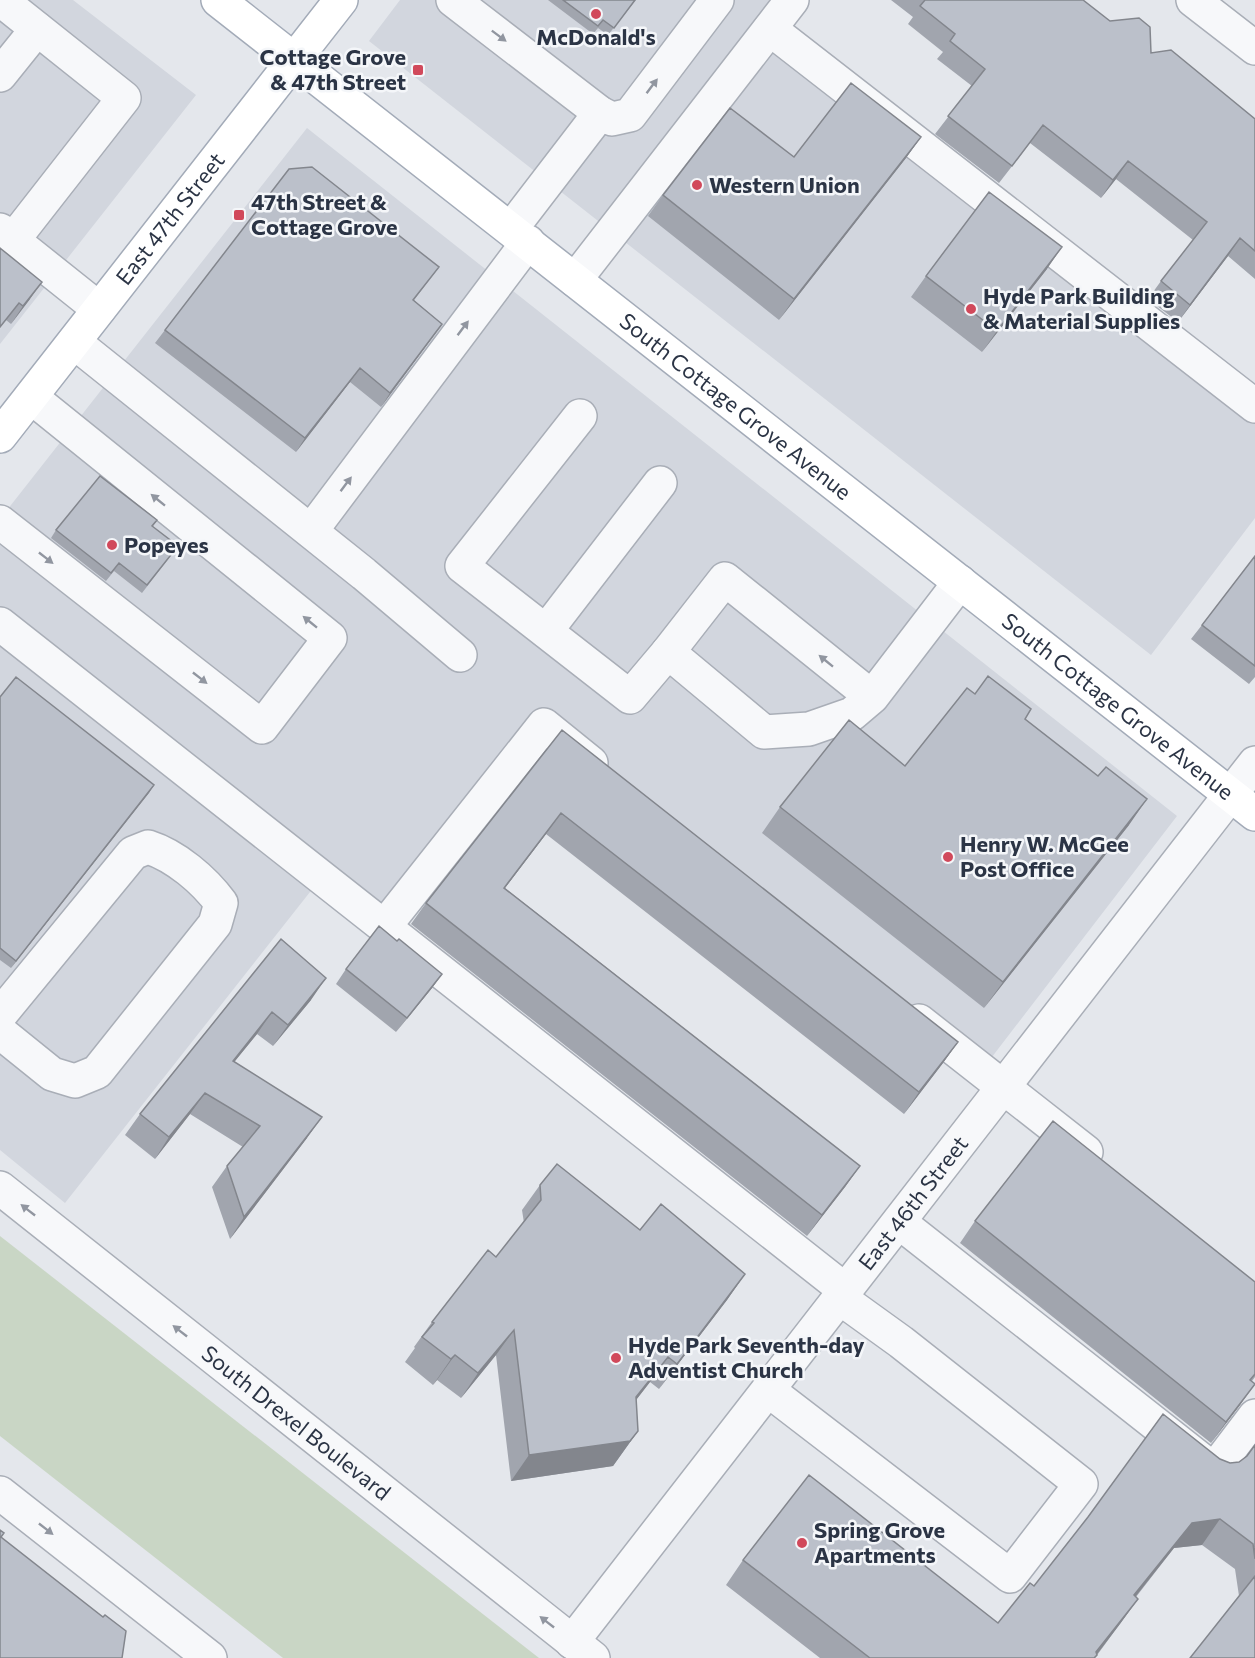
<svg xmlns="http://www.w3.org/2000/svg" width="1255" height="1658" font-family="Commissioner,sans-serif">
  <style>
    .built { fill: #d2d6de }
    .green { fill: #c9d6c5 }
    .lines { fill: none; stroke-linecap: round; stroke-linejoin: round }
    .minor-casing { stroke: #a9aeb7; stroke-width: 36 }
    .major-casing { stroke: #a3abb8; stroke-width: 36 }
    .minor { stroke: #f7f8fa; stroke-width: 33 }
    .major { stroke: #fff; stroke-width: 33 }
    .wall { fill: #a1a5ae }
    .shaded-wall { fill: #83868d }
    .building { fill: #bbc0ca; stroke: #83868d; stroke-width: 1.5 }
    .oneway { fill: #9196a0 }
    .poi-dot { fill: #d1495b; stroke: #f4f6f9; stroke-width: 2 }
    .labels { text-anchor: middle; stroke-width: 5; stroke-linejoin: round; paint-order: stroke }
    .poi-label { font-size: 22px; font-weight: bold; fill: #2b3445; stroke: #f4f6f9; text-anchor: start }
    .street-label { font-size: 22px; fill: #2b3445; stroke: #f4f6f9 }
  </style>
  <rect width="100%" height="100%" fill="#e4e7ec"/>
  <!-- built -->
  <path class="built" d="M0 0H73L196 95 0 344Z
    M400 0H792L770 29 1255 406V518L1151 655 369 41Z
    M307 128 1177 816 982 1070 544 726 384 927 321 878 65 1203 0 1150V519Z"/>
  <!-- green -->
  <path class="green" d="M0 1236 539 1658H283L0 1436Z"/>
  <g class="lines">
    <defs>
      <g id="minor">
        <path d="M1 0 124 98 13 240"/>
        <path d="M453 0 600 113 612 119 630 115 717 0"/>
        <path d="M1193 0 1255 48"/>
        <path d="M770 29 1255 406"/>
        <path d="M0 75 37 29"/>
        <path d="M511 229 600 113"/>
        <path d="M0 230 99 309"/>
        <path d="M575 280 792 0"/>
        <path d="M74 342 364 574 460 655"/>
        <path d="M580 416 462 566 630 697 668 652"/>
        <path d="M0 522 262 727 330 638 31 397"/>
        <path d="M311 531 528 242"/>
        <path d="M0 624 845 1290"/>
        <path d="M546 631 660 483"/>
        <path d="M872 697 725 579 668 652 764 732 809 729 852 714 872 697 960 582"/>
        <path d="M384 927 544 725 591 763"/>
        <path d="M0 1015 133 853 148 847C176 856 204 880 221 903L215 924 97 1072 75 1081 52 1074 0 1032"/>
        <path d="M919 1021 1086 1152"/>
        <path id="s1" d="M0 1188 593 1658"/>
        <path d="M899 1222 1214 1470 1255 1416"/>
        <path d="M768 1390 1010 1576 1081 1484 901 1342 840 1298"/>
        <path d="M0 1493 210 1658"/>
        <path id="s2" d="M572 1642 1255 763"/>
      </g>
      <g id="major">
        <path id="s3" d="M218 0 1255 814"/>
        <path id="s4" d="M0 436 341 0"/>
      </g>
    </defs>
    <!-- minor casing -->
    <use href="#minor" class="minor-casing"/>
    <!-- major casing -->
    <use href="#major" class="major-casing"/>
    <!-- minor -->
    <use href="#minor" class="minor"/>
    <!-- major -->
    <use href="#major" class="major"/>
  </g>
  <!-- wall -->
  <path class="wall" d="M548 0H636L608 35 598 28 593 34Z
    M891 0H1083L1151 53 1240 107 1255 119V279L1228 256 1178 322 1148 299 1161 281 1193 240 1116 179 1101 198 1030 143 999 183 935 134 972 86 937 59 943 52 908 24 913 17Z
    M921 137 906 158 779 320 648 216 663 195 794 157Z
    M0 248 30 299 11 324 6 320Z
    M439 267 414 300 442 324 381 407 350 382 296 452 155 343 165 330Z
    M1047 269 982 352 911 297 926 276Z
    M157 520 153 526 173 553 142 593 114 571 106 581 51 538 56 530Z
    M1255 556V677L1249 684 1191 639 1202 625Z
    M975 694 1025 719 1129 825 984 1008 762 833 780 807 905 766Z
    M0 697 154 785 11 968 0 960Z
    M562 730 958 1042 943 1063 904 1114 546 834 505 888 860 1166 845 1187 807 1236 411 924 426 903Z
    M281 939 311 1000 273 1046 257 1034 234 1062 307 1138 230 1239 212 1187 227 1166 243 1147 190 1114 155 1159 125 1135 140 1114Z
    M397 941 442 974 432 988 396 1032 336 984 346 969Z
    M540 1185 640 1230 745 1274 727 1300 659 1389 650 1382 636 1400 638 1431 613 1466 511 1481 496 1355 461 1398 437 1380 433 1385 405 1362 415 1348 414 1347 432 1322 496 1257 524 1223 522 1210Z
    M975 1221 1255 1282V1377L1252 1381 1240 1405 1211 1443 960 1243Z
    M1255 1445V1658L1239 1596 1235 1569 1202 1545 1174 1548 1136 1597 1138 1599 1095 1658H820L726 1585 743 1560 998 1623 1034 1586 1220 1459 1230 1463 1239 1462 1247 1456Z"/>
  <!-- shaded-wall -->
  <path class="shaded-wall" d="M921 137 906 158 779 320 794 299Z
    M1128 161 1116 179 1101 198 1113 180Z
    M1240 238 1228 256 1178 322 1190 305Z
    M1062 247 1047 269 982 352 997 331Z
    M42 282 30 299 11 324 23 306Z
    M442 324 432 338 381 407 390 393Z
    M360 368 350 382 296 452 305 438Z
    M154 785 149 793 11 968 16 961Z
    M1147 799 1129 825 984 1008 1003 982Z
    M561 813 546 834 489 909 504 888Z
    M442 974 432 988 396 1032 407 1018Z
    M326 978 311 1000 273 1046 288 1025Z
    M272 1012 257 1034 218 1082 233 1061Z
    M958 1042 943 1063 904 1114 919 1092Z
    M205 1093 190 1114 155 1159 169 1137Z
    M322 1117 307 1138 230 1239 244 1217Z
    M860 1166 845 1187 807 1236 822 1215Z
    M745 1274 727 1300 659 1389 677 1364Z
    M514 1330 496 1355 461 1398 478 1373Z
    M455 1355 437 1380 433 1385 451 1359Z
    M668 1357 650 1382 619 1422 636 1397Z
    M1255 1384 1240 1405 1211 1443 1226 1422Z
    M638 1431 613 1466 511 1481 529 1455Z
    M1220 1519 1202 1545 1174 1548 1116 1621 1134 1595 1192 1523Z
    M1138 1599 1120 1624 1094 1658H1092Z"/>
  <!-- building -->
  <path class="building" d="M563 0H635L614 28 603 20 598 26Z
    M925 0H1083L1110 21 1139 18 1150 27 1151 53 1171 50 1255 119V251L1240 238 1190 305 1161 281 1207 222 1128 161 1113 180 1043 125 1012 166 948 116 985 69 950 41 955 34 920 6Z
    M851 83 921 137 794 299 663 195 730 108 794 157Z
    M312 167 439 267 413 300 442 324 390 393 360 368 305 438 165 330 289 169Z
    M989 192 1062 247 997 331 926 276Z
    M0 248 42 282 23 306 19 303 0 327Z
    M100 476 157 520 152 526 178 546 147 585 119 563 111 573 56 530Z
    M1255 556V666L1202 625Z
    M988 676 1031 709 1025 719 1098 776 1106 767 1147 799 1003 982 780 807 849 720 905 766 967 688 975 694Z
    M16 677 154 785 16 961 0 948V697Z
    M562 730 958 1042 919 1092 561 813 504 888 860 1166 822 1215 426 903Z
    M379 926 397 941 399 939 442 974 407 1018 346 969Z
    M281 939 326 978 288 1025 272 1012 233 1061 322 1117 244 1217 227 1166 260 1126 205 1093 169 1137 140 1114Z
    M1053 1121 1255 1282V1374L1250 1380 1255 1384 1226 1422 975 1221Z
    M557 1164 640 1230 661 1204 745 1274 677 1364 668 1357 636 1397 638 1431 630 1441 529 1455 514 1330 478 1373 455 1355 451 1359 422 1337 434 1323 432 1322 488 1250 496 1257 541 1200 540 1185Z
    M1163 1414 1220 1459 1230 1463 1239 1462 1247 1456 1255 1445V1559L1253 1544 1220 1519 1192 1523 1134 1595 1138 1599 1096 1652 1097 1655 1094 1658H870L743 1560 809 1475 998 1623 1030 1583 1034 1586 1088 1517Z
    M0 1530 4 1533 1 1537 103 1617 105 1615 126 1631 122 1658H0Z
    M1255 1576V1658H1190Z"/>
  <!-- one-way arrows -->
  <defs><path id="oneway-solid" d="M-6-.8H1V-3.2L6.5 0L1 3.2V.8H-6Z" transform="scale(1.5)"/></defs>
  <g class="oneway">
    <use href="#oneway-solid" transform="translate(499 36) rotate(37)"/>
    <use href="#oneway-solid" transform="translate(652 86) rotate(-53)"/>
    <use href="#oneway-solid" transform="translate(463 328) rotate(-53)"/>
    <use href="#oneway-solid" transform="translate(346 484) rotate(-53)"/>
    <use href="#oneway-solid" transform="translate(158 500) rotate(-141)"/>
    <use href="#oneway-solid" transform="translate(46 558) rotate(38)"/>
    <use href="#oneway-solid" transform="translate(310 622) rotate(-141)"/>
    <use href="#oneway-solid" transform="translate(826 661) rotate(-141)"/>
    <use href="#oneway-solid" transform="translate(200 678) rotate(38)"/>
    <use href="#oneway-solid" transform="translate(28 1210) rotate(-142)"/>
    <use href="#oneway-solid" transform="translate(180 1331) rotate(-142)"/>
    <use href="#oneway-solid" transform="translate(46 1529) rotate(38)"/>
    <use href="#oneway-solid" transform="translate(547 1622) rotate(-142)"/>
  </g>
  <!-- markers -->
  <g class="poi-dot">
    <circle cx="596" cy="14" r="6"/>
    <rect x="412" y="64" width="12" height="12" rx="3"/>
    <circle cx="697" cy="185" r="6"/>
    <rect x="233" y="209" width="12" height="12" rx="3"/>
    <circle cx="971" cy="309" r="6"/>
    <circle cx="112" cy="545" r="6"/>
    <circle cx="948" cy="857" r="6"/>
    <circle cx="616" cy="1358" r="6"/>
    <circle cx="802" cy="1543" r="6"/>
  </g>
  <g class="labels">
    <!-- poi labels -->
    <g class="poi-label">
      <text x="596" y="45" text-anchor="middle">McDonald's</text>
      <text x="406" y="65" text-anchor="end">Cottage Grove<tspan x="406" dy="25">&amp; 47th Street</tspan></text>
      <text x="709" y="193">Western Union</text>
      <text x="251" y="210">47th Street &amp;<tspan x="251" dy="25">Cottage Grove</tspan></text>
      <text x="983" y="304">Hyde Park Building<tspan x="983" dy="25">&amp; Material Supplies</tspan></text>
      <text x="124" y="553">Popeyes</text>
      <text x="960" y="852">Henry W. McGee<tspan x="960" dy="25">Post Office</tspan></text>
      <text x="628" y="1353">Hyde Park Seventh-day<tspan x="628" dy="25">Adventist Church</tspan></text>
      <text x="814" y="1538">Spring Grove<tspan x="814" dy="25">Apartments</tspan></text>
    </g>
    <!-- street labels -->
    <g class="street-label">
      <text dy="8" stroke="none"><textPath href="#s4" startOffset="276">East 47th Street</textPath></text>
      <text dy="8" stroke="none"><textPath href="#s3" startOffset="658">South Cottage Grove Avenue</textPath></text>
      <text dy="8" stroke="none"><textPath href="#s3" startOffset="1144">South Cottage Grove Avenue</textPath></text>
      <text dy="8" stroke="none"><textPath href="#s2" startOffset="556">East 46th Street</textPath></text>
      <text dy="8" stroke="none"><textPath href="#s1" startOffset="378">South Drexel Boulevard</textPath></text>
    </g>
  </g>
</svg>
